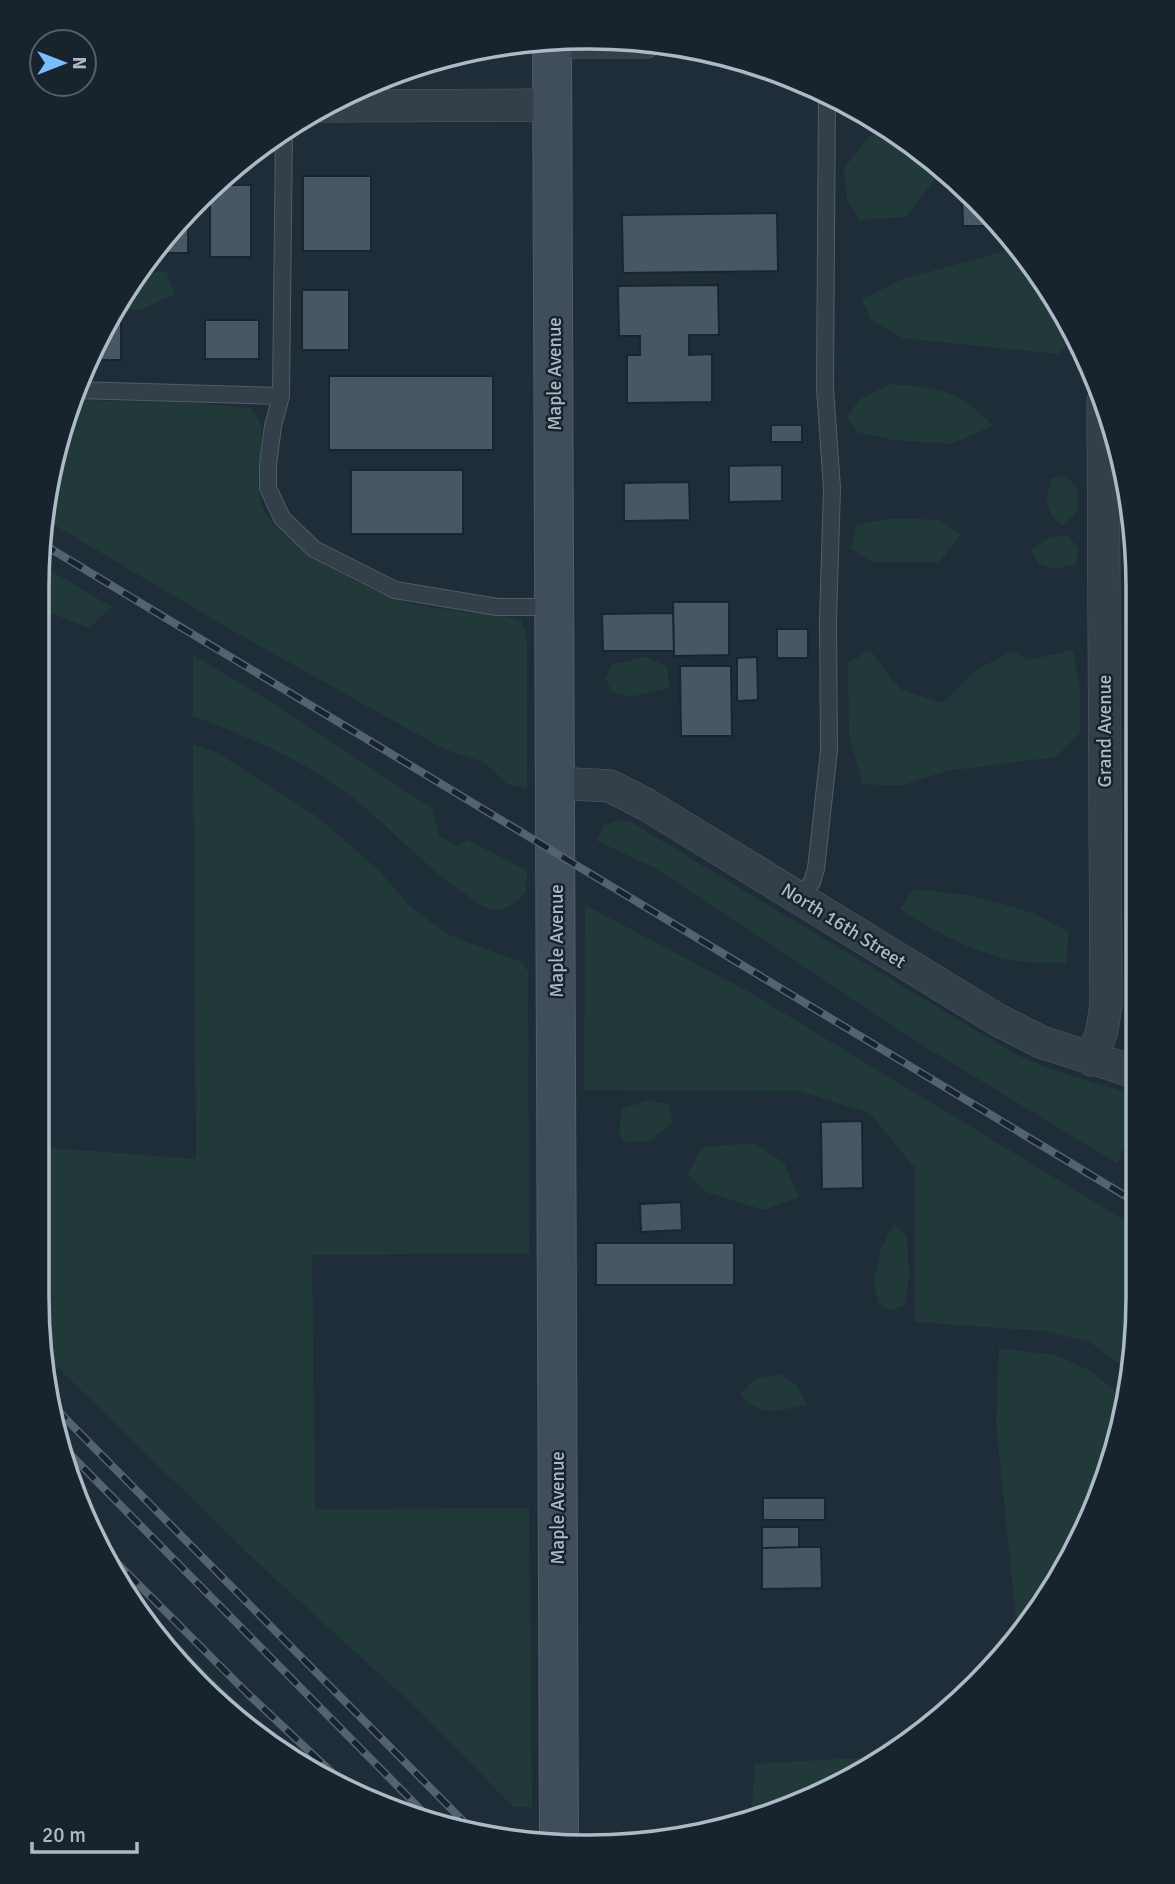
<svg xmlns="http://www.w3.org/2000/svg" width="1175" height="1884" font-family="Signika,sans-serif">
  <style>
    .green { fill: #213a39 }
    .building { fill: #475865; stroke: #1a262f; stroke-width: 2 }
    .lines { fill: none; stroke-linecap: round; stroke-linejoin: round }
    .service-casing { stroke: #505d67; stroke-width: 18 }
    .minor-casing { stroke: #505d67; stroke-width: 33 }
    .secondary-casing { stroke: #505d67; stroke-width: 40 }
    .service { stroke: #333f49; stroke-width: 16 }
    .minor { stroke: #333f49; stroke-width: 32 }
    .secondary { stroke: #404e5c; stroke-width: 38 }
    .rail-casing { stroke: #546370; stroke-width: 8 }
    .rail { stroke: #18242d; stroke-width: 5; stroke-dasharray: 16; stroke-linecap: butt }
    .labels { text-anchor: middle; stroke-width: 5; stroke-linejoin: round; paint-order: stroke }
    .street-label { font-size: 19px; fill: #adbac6; stroke: #18242d }
    .rim { fill: none; stroke: #adbac6; stroke-width: 3.5 }
  </style>
  <rect width="100%" height="100%" fill="#1f2d39"/>
  <!-- green -->
  <path class="green" d="M890 130C912 144 926 150 939 174L906 217 860 220 847 200 844 168 870 136Z
    M1006 251 1028 258 1060 309 1073 338 1058 354 902 338 871 320 862 299 900 280Z
    M166 271 174 294 141 310H117L137 275Z
    M890 384C939 388 957 388 993 426L951 444 893 440 857 432 847 417 859 400Z
    M73 400 199 403 249 408C279 430 244 478 266 514 286 546 354 582 389 597 409 606 441 607 463 612 481 615 503 613 521 621L526 633 527 647V788L507 784 484 762 444 749 233 631 41 517Z
    M1065 475 1077 488V511L1063 526C1044 511 1045 502 1051 479Z
    M893 518 940 520 961 535 939 562H873L851 549 856 525Z
    M1067 535 1078 548 1075 565 1054 569 1039 564 1031 550 1050 537Z
    M41 565 112 607 89 628 41 609Z
    M870 650 900 689 943 703 974 671 1013 651 1028 660 1073 650 1080 689V733L1056 757 946 771 900 786 863 784 849 737 848 663Z
    M193 655 265 698 433 809 439 836 458 846 468 840 527 871 526 892C515 904 502 914 485 907 475 903 466 894 458 889 420 862 390 827 353 798 306 761 249 737 193 716Z
    M645 657 667 666 669 688 629 697 612 692 605 678 613 664Z
    M193 744 216 752 319 818 378 870 412 908 449 935 521 962 528 971 529 1253 312 1255 315 1509 529 1508 532 1807H513L424 1715 258 1563 47 1357 37 1296 38 1147 196 1159Z
    M619 820 629 821 1015 1054 1050 1069 1135 1095V1122L1117 1163 917 1042 657 869 597 841 604 825Z
    M914 889 974 896 1033 913 1069 932 1066 963C1048 962 1028 964 1010 960 974 952 930 930 900 909Z
    M585 905 749 992 1134 1226 1132 1374 1090 1342 1045 1331 915 1322V1168L870 1113 798 1091 584 1090Z
    M649 1100 668 1104 672 1122 652 1140 626 1143 619 1134 622 1109Z
    M754 1143 784 1163 799 1197 764 1210 706 1192 688 1174 702 1147Z
    M894 1224 907 1236 909 1277 905 1305 890 1310 879 1304 873 1283 881 1249Z
    M999 1348 1055 1355 1089 1370 1125 1399 1096 1508 1024 1632 1018 1638 996 1423Z
    M781 1374 797 1386 807 1404C779 1411 762 1418 740 1395L756 1378Z
    M122 1587 289 1753 253 1734 130 1603Z
    M891 1756 751 1819 755 1764Z"/>
  <!-- building -->
  <path class="building" d="M303 176H371V251H303Z
    M213 185H251V257H210V189Z
    M962 190 998 226H963Z
    M188 212V253H150L151 252Z
    M777 213 778 271 623 273 622 215Z
    M718 285 719 335H689V355L712 354V402L627 403V355H640V336H619L618 286Z
    M302 290H349V350H302Z
    M205 320H259V359H205Z
    M110 322H121V360H88Z
    M329 376H493V450H329Z
    M771 425H802V442H771Z
    M782 465V501L729 502V466Z
    M351 470H463V534H351Z
    M689 482 690 520 624 521V483Z
    M673 602H729V655L674 656Z
    M673 613 674 651H603L602 614Z
    M777 629H808V658H777Z
    M757 657 758 700 737 701V658Z
    M680 666H731L732 736H681Z
    M862 1121 863 1188 822 1189 821 1122Z
    M681 1202 682 1230 641 1232 640 1204Z
    M596 1243H734V1285H596Z
    M763 1498H825V1520H763Z
    M762 1527H799V1547L762 1548Z
    M799 1547H821L822 1588 762 1589V1548Z"/>
  <g class="lines">
    <defs>
      <path id="service" d="M75 390 281 396 284 131
        M281 396 273 426 268 465V488L282 518 314 549 395 590 497 607H555
        M800 898 812 882 816 869 829 750 828 620 832 488 825 388 827 92"/>
      <path id="minor" d="M552 42H646
        M322 106 553 105
        M555 783 610 786 647 805 998 1020 1041 1042 1135 1072
        M1092 1060 1102 1030 1106 1005 1103 401"/>
      <path id="secondary" d="M552 40 559 1843"/>
    </defs>
    <!-- service casing -->
    <use href="#service" class="service-casing"/>
    <!-- minor casing -->
    <use href="#minor" class="minor-casing"/>
    <!-- secondary casing -->
    <use href="#secondary" class="secondary-casing"/>
    <!-- service -->
    <use href="#service" class="service"/>
    <!-- minor -->
    <use href="#minor" class="minor"/>
    <!-- secondary -->
    <use href="#secondary" class="secondary"/>
    <defs>
      <path id="rail" d="M41 543 1134 1201
        M55 1408 470 1828
        M61 1445 433 1822
        M104 1550 247 1693 342 1782"/>
    </defs>
    <!-- rail casing -->
    <use href="#rail" class="rail-casing"/>
    <!-- rail -->
    <use href="#rail" class="rail"/>
  </g>
  <g class="labels">
    <!-- street labels -->
    <g class="street-label">
      <text transform="translate(554 374) rotate(-90)" y="7">Maple Avenue</text>
      <text transform="translate(1104 731) rotate(-90)" y="7">Grand Avenue</text>
      <text transform="translate(844 925) rotate(32)" y="7">North 16th Street</text>
      <text transform="translate(556 941) rotate(-90)" y="7">Maple Avenue</text>
      <text transform="translate(557 1508) rotate(-90)" y="7">Maple Avenue</text>
    </g>
  </g>
  <!-- crop -->
  <path d="M0 0H1175V1884H0ZM587 49H588A538 538 0 0 1 1126 587V1297A538 538 0 0 1 588 1835H587A538 538 0 0 1 49 1297V587A538 538 0 0 1 587 49Z" fill="#18242d" fill-rule="evenodd"/>
  <path class="rim" d="M587 49H588A538 538 0 0 1 1126 587V1297A538 538 0 0 1 588 1835H587A538 538 0 0 1 49 1297V587A538 538 0 0 1 587 49Z"/>
  <!-- north arrow -->
  <g transform="translate(63 63) rotate(90)"><circle r="33" fill="#18242d" stroke="#54606a" stroke-width="2"/>
  <path d="M0-5L12 26L0 18L-12 26Z" fill="#7abefe"/>
  <text y="-10" font-size="19" font-weight="bold" text-anchor="middle" fill="#adbac6">N</text>
  </g>
  <!-- scale -->
  <path d="M32 1842v10h105v-10" fill="none" stroke="#adbac6" stroke-width="3.5"/>
  <text x="42" y="1842" font-size="21" fill="#adbac6" stroke="#18242d" stroke-width="5" paint-order="stroke">20 m</text>
</svg>
